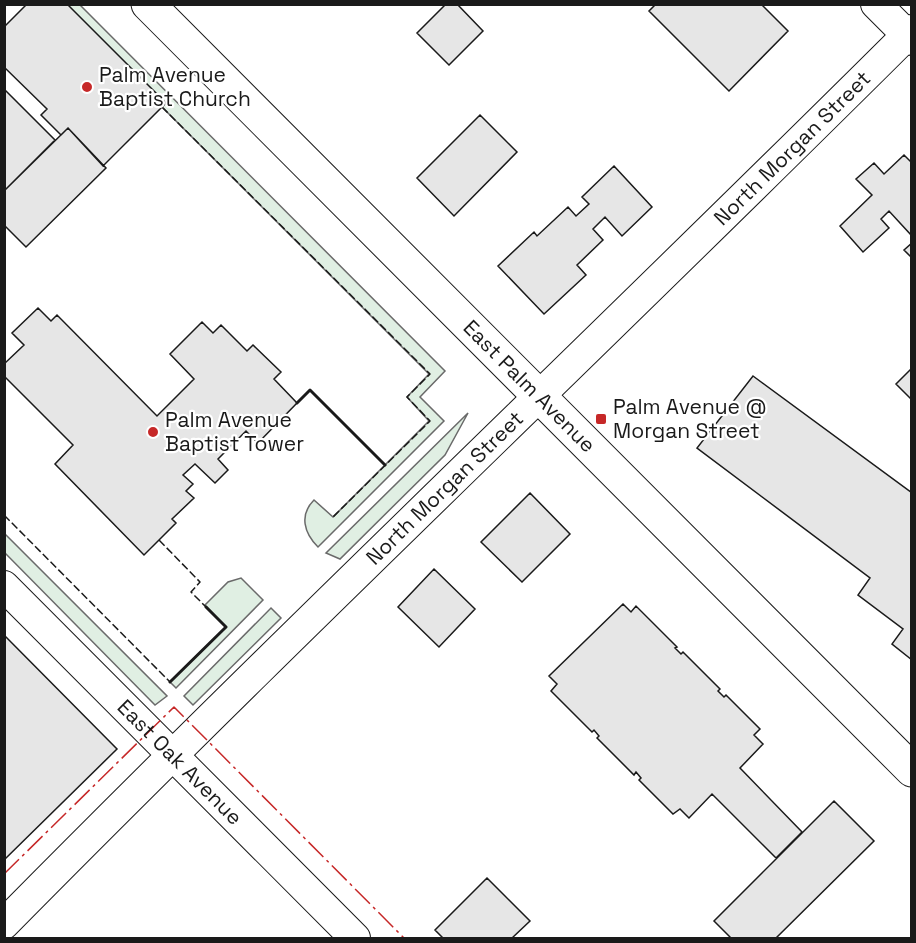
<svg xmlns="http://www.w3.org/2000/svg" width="916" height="943" font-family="'Space Grotesk',sans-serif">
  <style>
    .green { fill: #e0efe3; stroke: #6a6a6a; stroke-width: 1.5 }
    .building { fill: #e6e6e6; stroke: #1a1a1a; stroke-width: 1.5 }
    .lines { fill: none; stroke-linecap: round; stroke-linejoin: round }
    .minor-casing { stroke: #1a1a1a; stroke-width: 32 }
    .tertiary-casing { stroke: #1a1a1a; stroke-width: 35 }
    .minor { stroke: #fff; stroke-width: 30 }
    .tertiary { stroke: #fff; stroke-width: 33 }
    .fence { stroke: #1a1a1a; stroke-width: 1.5; stroke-dasharray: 8 3; stroke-linecap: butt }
    .wall { stroke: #1a1a1a; stroke-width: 3 }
    .power { stroke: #c62828; stroke-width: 1.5; stroke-dasharray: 21 4.5 3 4.5; stroke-linecap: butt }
    .poi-dot { fill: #c62828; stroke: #fff; stroke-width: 2 }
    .labels { text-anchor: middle; stroke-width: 4.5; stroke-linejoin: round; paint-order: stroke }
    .poi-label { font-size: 21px; fill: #1a1a1a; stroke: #fff; text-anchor: start }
    .street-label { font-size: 21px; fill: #1a1a1a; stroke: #fff }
  </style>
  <rect width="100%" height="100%" fill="#fff"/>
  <!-- green -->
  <path class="green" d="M67 5H80L445 371 420 397 444 421 318 547C304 533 299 515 314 500L333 517 429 421 407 397 429 374 162 107Z
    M468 413 445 455 340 559 326 553Z
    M5 534 167 696 155 705 5 553Z
    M241 578 263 600 176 688 170 682 226 627 205 605 228 582Z
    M271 608 281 618 193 705 184 696Z"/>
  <!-- building -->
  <path class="building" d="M27 4H67L166 103 103 166 68 128 61 135 41 115 47 109 4 67V27Z
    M446 4H457L483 31 449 65 417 33Z
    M656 4H761L788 31 729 91 649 11Z
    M4 89 55 140 4 191Z
    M480 115 517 152 454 216 417 178Z
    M68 128 106 168 26 247 4 225V191Z
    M904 155 912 163V236L889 211 881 219 889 228 863 252 840 226 872 195 856 179 874 163 884 174Z
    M614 166 652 207 622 236 605 217 593 229 603 240 577 265 586 275 544 314 498 266 534 232 537 236 568 207 576 216 589 204 582 197Z
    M912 243V258L904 250Z
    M38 308 51 321 57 315 157 416 194 379 170 354 202 322 213 333 221 325 247 351 253 345 281 372 274 379 297 403 258 443 246 431 218 459 228 470 215 483 195 464 183 475 193 484 186 491 194 498 172 519 176 523 144 555 55 464 73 445 4 376V364L24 345 12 333Z
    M912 368V400L896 384Z
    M753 376 912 493V660L892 644 903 629 858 595 870 578 697 448Z
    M530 493 570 534 522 582 481 542Z
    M434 569 475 609 439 647 398 607Z
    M623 604 631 612 636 606 677 647 675 648 681 654 683 652 720 689 718 691 724 697 726 695 760 729 754 735 763 744 740 768 802 832 776 858 712 794 689 818 680 809 673 814 639 780 641 778 636 772 634 775 597 738 599 736 594 730 592 732 551 691 557 684 549 676Z
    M4 635 117 749 4 860Z
    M834 801 874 841 776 938H731L714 921Z
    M487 878 530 921 512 938H443L435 930Z"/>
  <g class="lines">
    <defs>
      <g id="minor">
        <path d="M876 4 912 40"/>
        <path id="s1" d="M4 586 355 938"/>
        <path id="s2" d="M4 924C302 622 611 330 912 30"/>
      </g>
      <g id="tertiary">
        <path id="s3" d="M148 4 912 770"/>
      </g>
    </defs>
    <!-- minor casing -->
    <use href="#minor" class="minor-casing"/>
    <!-- tertiary casing -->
    <use href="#tertiary" class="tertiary-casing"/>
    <!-- minor -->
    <use href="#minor" class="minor"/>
    <!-- tertiary -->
    <use href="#tertiary" class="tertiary"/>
    <!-- fence -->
    <path class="fence" d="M162 107 430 374 407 397 430 421 332 518
      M4 515 170 682
      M159 540 200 582 191 592 206 607"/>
    <!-- wall -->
    <path class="wall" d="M297 403 310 390 385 465
      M170 682 226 627 206 607"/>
    <!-- power -->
    <path class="power" d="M4 874 174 707 404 938"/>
  </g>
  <!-- markers -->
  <g class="poi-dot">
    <circle cx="87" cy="87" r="6"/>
    <rect x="595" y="413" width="12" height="12" rx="3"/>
    <circle cx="153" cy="432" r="6"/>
  </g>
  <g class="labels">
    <!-- poi labels -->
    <g class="poi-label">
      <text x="99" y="82">Palm Avenue<tspan x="99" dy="24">Baptist Church</tspan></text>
      <text x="613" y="414">Palm Avenue @<tspan x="613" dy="24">Morgan Street</tspan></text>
      <text x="165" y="427">Palm Avenue<tspan x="165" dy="24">Baptist Tower</tspan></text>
    </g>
    <!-- street labels -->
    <g class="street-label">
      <text dy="7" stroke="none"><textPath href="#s2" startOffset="1106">North Morgan Street</textPath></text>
      <text dy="7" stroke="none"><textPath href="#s3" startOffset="540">East Palm Avenue</textPath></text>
      <text dy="7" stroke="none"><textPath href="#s2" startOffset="620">North Morgan Street</textPath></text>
      <text dy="7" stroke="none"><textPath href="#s1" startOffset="249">East Oak Avenue</textPath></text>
    </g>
  </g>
  <!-- border -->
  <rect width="916" height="943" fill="none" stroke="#1a1a1a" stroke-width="12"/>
</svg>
